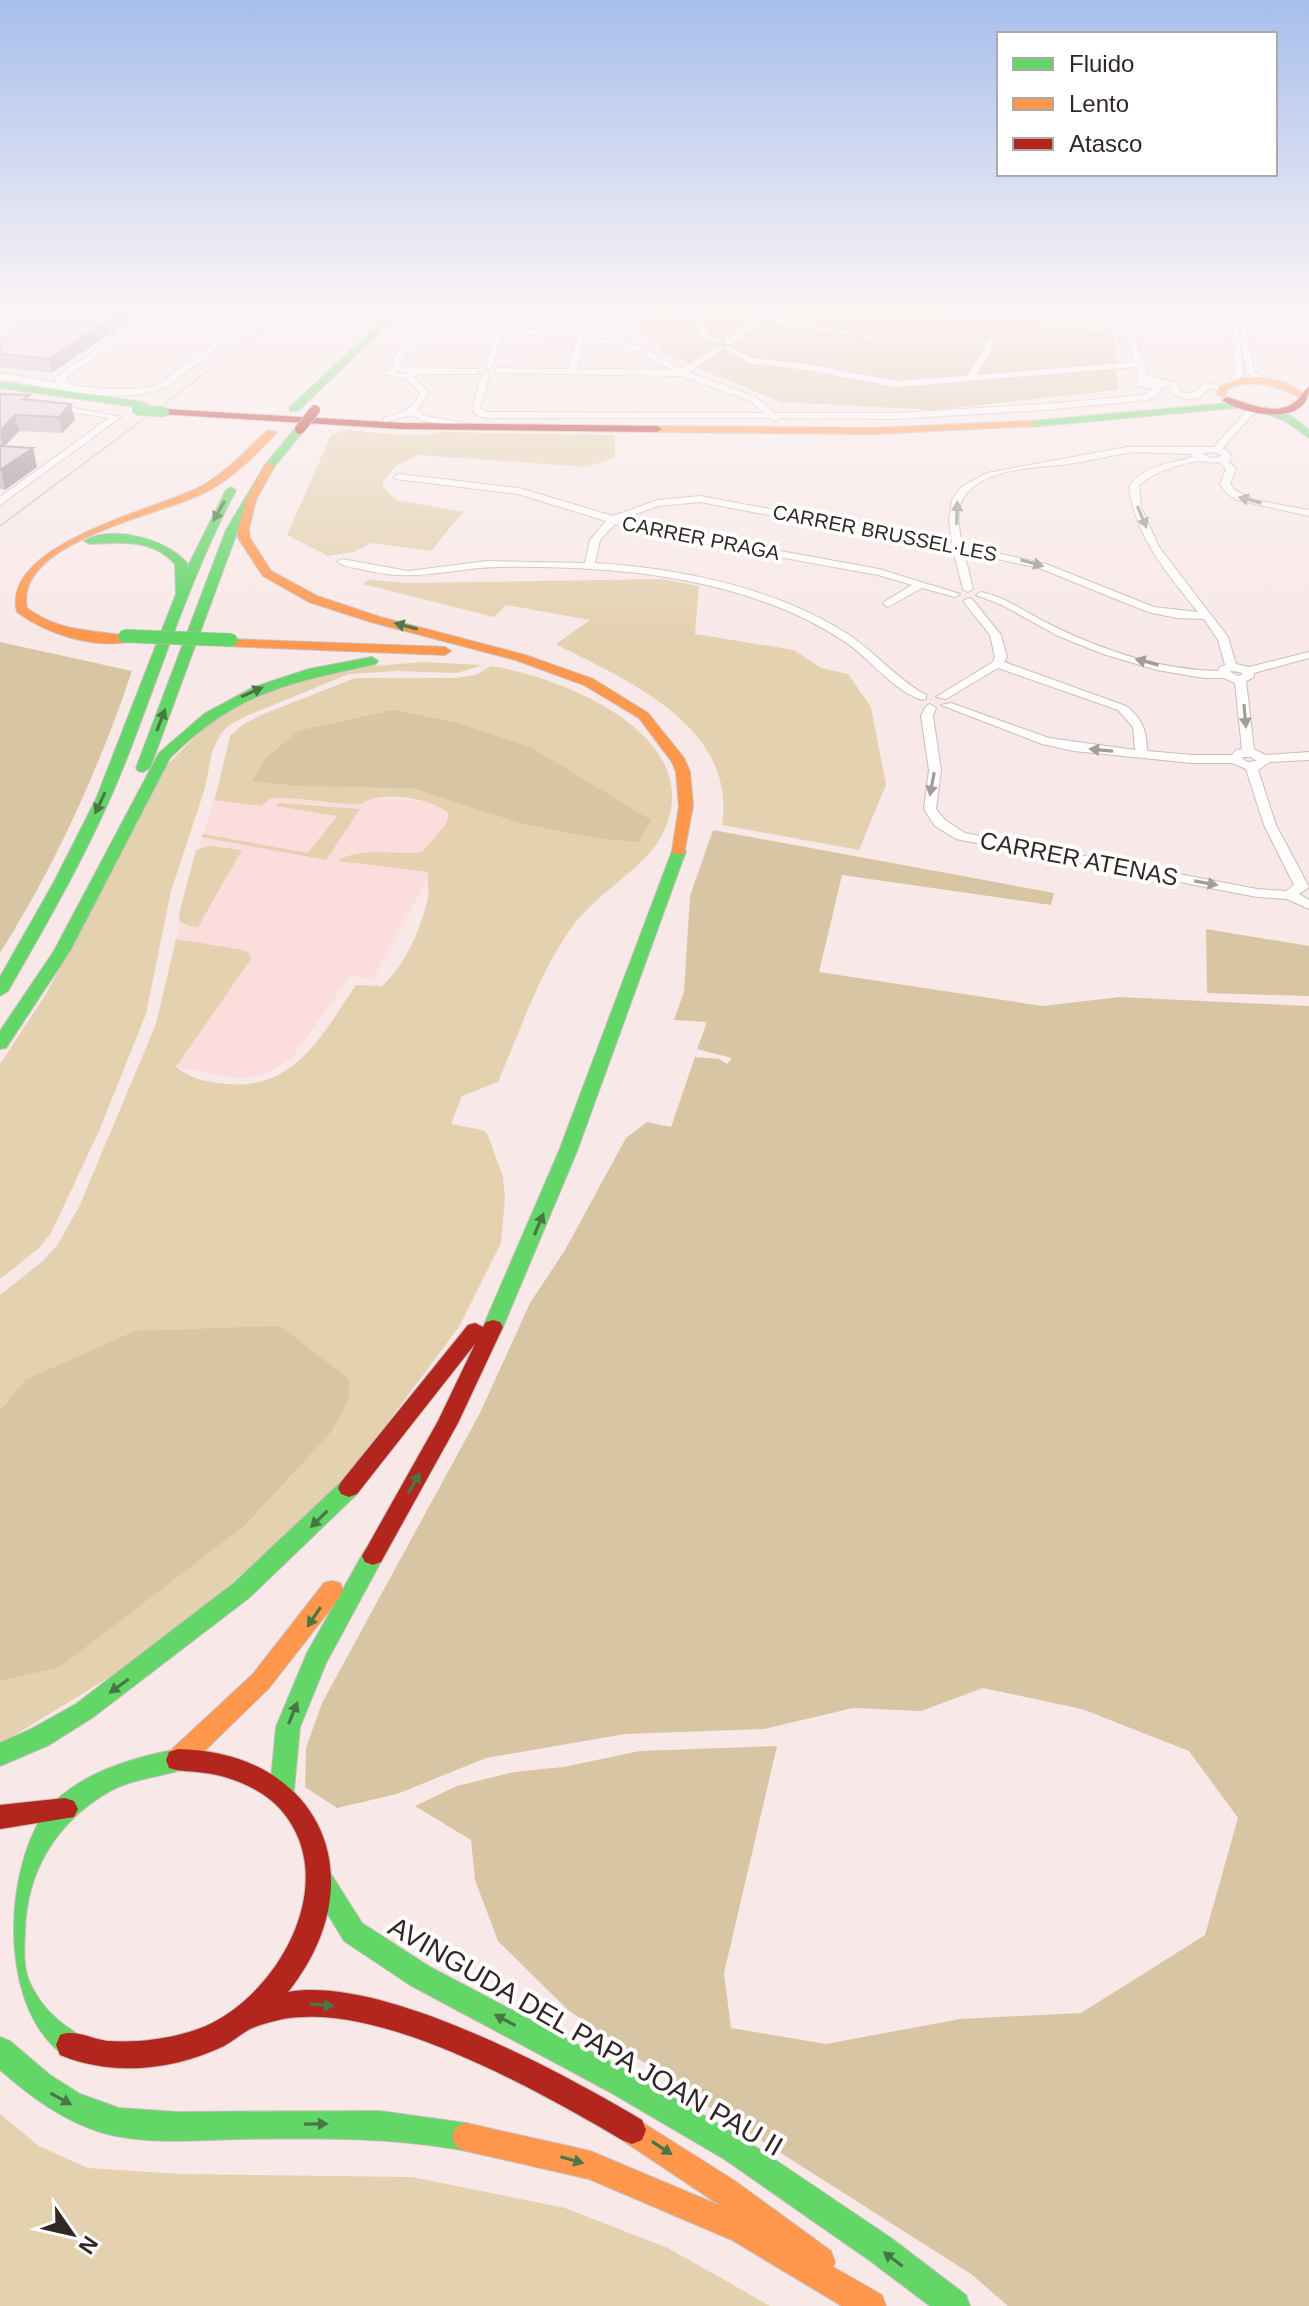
<svg xmlns="http://www.w3.org/2000/svg" width="1309" height="2306" font-family="Arial,sans-serif">
  <style>
    .built { fill: #fbdddc }
    .green { fill: #e4d1b0 }
    .forest { fill: #d8c5a4 }
    .lines { fill: none; stroke-linecap: round; stroke-linejoin: round }
    .street-casing { stroke: #cabdbd; stroke-width: 2 }
    .fast-casing { stroke: #cabdbd; stroke-width: 2 }
    .slow-casing { stroke: #cabdbd; stroke-width: 2 }
    .jam-casing { stroke: #cabdbd; stroke-width: 2 }
    .street { fill: #fefcfc; fill-rule: evenodd }
    .fast { fill: #63d668; fill-rule: evenodd }
    .slow { fill: #ff974d; fill-rule: evenodd }
    .jam { fill: #b3261e; fill-rule: evenodd }
    .tram { stroke: #d1cdcd; stroke-width: 2 }
    .fast-bridge-far1-casing { stroke: #cabdbd; stroke-width: 11; stroke-linecap: butt }
    .fast-bridge-casing { stroke: #cabdbd; stroke-width: 14; stroke-linecap: butt }
    .jam-bridge-casing { stroke: #cabdbd; stroke-width: 11; stroke-linecap: butt }
    .fast-bridge-far1 { stroke: #63d668; stroke-width: 10 }
    .fast-bridge { stroke: #63d668; stroke-width: 13 }
    .jam-bridge { stroke: #b3261e; stroke-width: 10 }
    .wall { fill: #c2b2b7 }
    .shaded-wall { fill: #9e9195 }
    .building { fill: #e1cfd5; stroke: #9e9195; stroke-width: 2 }
    .oneway { fill: #a39c9c }
    .oneway2 { fill: #497644 }
    .labels { text-anchor: middle; stroke-width: 8; stroke-linejoin: round; paint-order: stroke }
    .far-street-label { font-size: 20px; fill: #332726; stroke: #fff }
    .street-label { font-size: 24px; fill: #332726; stroke: #fff }
    .near-street-label { font-size: 28px; fill: #332726; stroke: #fff }
  </style>
  <rect width="100%" height="100%" fill="#f8e9e8"/>
  <!-- built -->
  <path class="built" d="M219 781 373 798 428 801 492 831 445 846 373 979 350 976 292 1058 268 1073 242 1079 175 1067 188 1048 193 942 176 939 181 910Z"/>
  <!-- green -->
  <path class="green" d="M346 430C368 431 424 440 440 432L615 435V457L588 467 418 455 396 466 383 481V487L396 500 463 512 431 551 372 543 353 552 328 556 287 535 331 435Z
    M662 579 699 586 695 634 794 650 821 668 848 674 871 707 886 785 859 850 722 825C737 725 627 681 556 644L590 620 506 605 494 617 363 584 368 580 410 583Z
    M423 662 482 665 457 673 397 671 349 674 246 716 228 726 220 735 212 752 205 788 171 891 146 1014 99 1131 51 1233 39 1248 0 1279V1064L46 994 165 767 216 716 282 685 351 668Z
    M491 666C564 677 714 738 661 837 644 868 599 892 575 923 540 969 521 1029 498 1082L462 1096 451 1124 483 1130 488 1135 503 1177 505 1198 501 1243 459 1327 337 1490 159 1647 0 1744V1295L43 1261 58 1244 79 1207 156 1024 176 939 243 950 248 952 251 959 176 1067C191 1079 209 1083 228 1084 296 1090 323 1033 356 985L382 986C405 965 419 933 427 902 430 892 426 880 429 872L338 861C360 846 397 856 422 852L446 824 449 815C438 799 390 793 372 799 365 801 362 805 354 804 326 803 299 797 271 798L261 806 215 800 230 736 241 726 261 715 355 678H455L476 675Z
    M279 803 360 809 326 860 201 837 203 834 308 853 337 816 276 806Z
    M209 846 242 850 198 927 188 926 179 920 180 910 196 850Z
    M0 2114 39 2146 88 2168 180 2174 412 2177 565 2208 668 2248 770 2306H0Z"/>
  <!-- forest -->
  <path class="forest" d="M629 311H918L1113 333 1118 390 934 410 781 402 660 352V341L638 331 649 314Z
    M0 642 132 671C99 769 55 866 0 953Z
    M393 710 459 723 530 747 651 820 639 842 596 838 523 824 412 788 298 786 252 781 265 759 298 731Z
    M713 830 1054 893 1051 905 842 875 819 972 1042 1006 1120 997 1309 1006V2306H1008L971 2274 704 2104 568 2010 498 1941 475 1880 471 1840 415 1806 457 1786 514 1772 563 1767 640 1751 777 1746 724 1973 731 2028 826 2044 960 2019 1081 2013 1205 1935 1238 1818 1189 1751 1082 1709 983 1688 921 1711 853 1708 764 1729 625 1734 486 1758 397 1794 337 1808 305 1787 306 1748 322 1703 480 1413 530 1303 565 1250 626 1138 647 1122 671 1127 695 1057 719 1059 727 1064 732 1058 697 1049 707 1022 674 1020 684 992 690 896Z
    M1206 929 1309 946V996L1207 993Z
    M280 1326 349 1379V1399L331 1432 245 1525 60 1667 0 1681V1411L25 1380 135 1331Z"/>
  <g class="lines">
    <defs>
      <path id="street" d="M51 311H62L0 340V335Z
        M149 311H159L65 379 76 386 108 389 148 388 159 384 256 311H265L165 388C114 406 52 387 0 379V373L60 383 56 382V378Z
        M445 311H454L406 353 400 361 403 365 415 368 479 369V373L476 374H418L413 376 429 393 417 410 425 416 459 422 455 425 423 421 412 415 384 422V418C400 414 413 409 420 393L406 379 383 374 395 366 392 361 400 349ZM398 371 409 372 403 374 395 373Z
        M675 311H686L701 318 708 335 721 341V345L701 338 695 321Z
        M766 311 773 313 769 317 873 336 869 338 763 321 731 344H725V340Z
        M961 311H991L1118 324 1125 321 1147 325V329L1134 332 1147 376 1178 383 1179 391C1197 397 1193 389 1206 383L1227 387 1223 390 1208 389 1199 398 1187 399 1172 394 1171 387 1163 386 1157 396 1147 400 1044 410 896 419 780 418 776 421 771 418H486L474 414 472 408 482 375 486 372 490 375 480 408 487 412 765 413 750 401 681 376 496 373V369L499 368 569 369 576 338 504 332 492 367 485 369 497 329 501 327 569 332 635 345 682 369 717 346 724 348 728 346 751 358 806 364 896 381 967 376 985 348 986 339 990 337 994 339 993 348 976 375 1134 362 1126 332 1122 329ZM584 339 633 349 671 370 578 369ZM724 348 749 363 806 370 896 387 1136 367 1139 376 1135 385 1152 389 1145 395 1044 404 896 413H775L756 397 689 372Z
        M1228 311 1235 312 1244 373 1231 386 1227 383 1236 373Z
        M1244 312 1251 314 1247 330 1254 372 1268 379V383H1262L1246 373 1239 330Z
        M53 404 121 417 0 505V497L109 418 50 409V405Z
        M1259 406 1262 407V411L1252 415 1222 449 1227 450 1232 458 1228 461 1236 469 1230 484 1235 490 1254 500 1309 510V516L1237 500 1228 494 1220 484 1226 469 1219 462C1211 464 1207 461 1200 461 1185 462 1148 474 1139 486L1141 507 1159 547 1228 637 1236 664 1249 667 1309 652V658L1254 673V677L1246 681 1254 749 1265 755 1309 752V760L1270 762 1258 770 1276 825 1309 887 1299 894 1309 900V909L1287 899 1257 897 956 839 935 826 924 809 929 770 921 716 926 706 930 704 936 708 933 716 941 770 936 809 945 820 965 833 1257 889 1286 891 1294 885 1264 825 1246 769 1232 763H1192L1074 751 1042 744 941 705 951 703 1049 738 1135 750 1133 727 1118 710 998 668 946 699 936 697 993 662 995 657 990 635 963 601 968 598 972 599 1001 635 1007 657 1004 662 1126 706C1142 718 1147 731 1147 751L1192 755H1232L1236 750 1242 749 1235 683 1224 678H1204L1157 670 1103 654 1058 636 1002 605 976 595 981 592C1006 597 1025 612 1047 623 1099 649 1159 670 1218 671L1220 667 1225 665 1218 640 1204 619 1177 618 1148 612 1039 568 964 552 973 589 968 592 963 589 953 550 700 502 658 506 622 519 649 527 879 569 960 594 955 597 922 588 888 607 883 604 884 602 912 585 878 575 647 533 615 524 600 540 595 563C679 568 771 587 843 631 873 649 895 678 926 695V699L922 700C892 690 871 659 845 642 785 601 709 582 638 573 592 568 545 566 498 567 450 568 416 583 365 570 356 568 345 567 337 562L342 559 408 571 487 561 585 563 590 540 606 521 518 494 396 479 394 477 399 474 519 488 613 516 658 500 700 496 952 543 949 520 952 500 961 487 987 473 1127 447H1214L1246 411ZM1136 452 1192 454 1193 457C1171 463 1143 466 1129 486 1135 537 1167 573 1198 612L1154 607 1046 564 962 545C959 529 954 505 968 492 992 466 1042 468 1075 463 1095 460 1115 454 1136 452ZM1210 452 1220 454 1221 456 1212 458 1201 454ZM1229 671 1240 672 1243 674 1238 676ZM1243 757H1251L1257 761 1247 762 1242 758Z"/>
      <path id="fast" d="M393 311H402L298 411H290V407Z
        M0 382 143 402 148 405 143 408 0 388Z
        M1241 402 1245 403V407L1030 427 1025 424 1030 421Z
        M1265 407 1293 417 1309 430V438L1285 421 1261 412V408Z
        M296 427 305 429 275 466 238 530 150 768 143 772 138 771 136 768 226 530 265 465Z
        M231 487 236 490C189 579 160 675 123 768 92 845 50 918 8 991L0 996V977L54 882 96 799 176 594 175 564C152 539 121 542 90 544L84 541C111 524 167 539 187 563V568L226 490Z
        M372 657 378 661 376 664C289 683 236 692 170 758L70 951 6 1048 0 1049V1031L54 951 159 753 204 714 254 687 309 669Z
        M679 847 686 851 577 1151 503 1327 500 1332H486L483 1327 559 1151 672 851Z
        M349 1479 357 1482 360 1488 357 1494 250 1597 92 1718 49 1745 0 1766V1743L31 1729 76 1704 234 1583 341 1482Z
        M373 1547 381 1550 384 1556 326 1663 300 1727 294 1790 291 1798 282 1801 273 1798 270 1790 276 1727 307 1653 365 1550Z
        M178 1749 187 1752 190 1760 187 1768C162 1777 134 1778 110 1791 57 1821 26 1871 25 1932 24 1947 23 1966 29 1981 35 1995 46 2010 58 2020 68 2029 79 2032 84 2045L80 2055 70 2059C0 2018 0 1878 46 1810 80 1773 130 1758 178 1749Z
        M322 1871 331 1874 362 1923 430 1967 628 2071 744 2139 891 2238 966 2295 970 2306H930L869 2260 724 2159 608 2091 410 1985 344 1941 309 1883 313 1874Z
        M0 2037 10 2041 50 2075 80 2094 119 2108 177 2112 380 2111 466 2123 476 2127 480 2137 476 2147 466 2151C392 2137 317 2138 242 2139 196 2140 147 2145 103 2133 63 2121 30 2096 0 2070Z"/>
      <path id="slow" d="M1262 377 1287 383 1307 395 1302 398C1275 387 1255 376 1226 390L1225 397 1217 395 1218 387 1241 378Z
        M1030 421 1035 424 1034 426 874 434 657 432 652 429 657 426 874 428Z
        M268 430 277 432C257 454 233 478 206 492 163 515 13 541 27 608 59 632 91 630 128 636V642C91 648 47 634 17 612 0 544 157 509 198 488 225 474 246 450 268 430Z
        M266 463 275 465 256 500 249 529 250 538 271 571 317 596 380 617 525 655 593 679 648 713 684 758 690 772 693 806 684 854H674L672 851 679 806 676 772 672 762 639 718 584 685 516 660 371 622 309 602 263 576 238 538V529L246 500Z
        M229 639 445 647 451 651 445 655 225 646 223 643Z
        M332 1581 340 1583 343 1590 340 1597 269 1688 187 1768 178 1771 169 1768 166 1760 169 1752 253 1674 324 1583Z
        M632 2116 735 2181 831 2251 835 2262 833 2267 882 2295 886 2306H842L732 2240 589 2179 466 2151 456 2147 452 2137 456 2127 466 2123 590 2151 721 2206 622 2140 618 2130 622 2120Z"/>
      <path id="jam" d="M1309 387C1309 428 1244 415 1222 400L1227 397C1247 403 1277 418 1296 401 1302 396 1303 391 1309 387Z
        M164 409 402 423 657 426 662 429 657 432 402 429 160 414V410Z
        M493 1320 500 1322 503 1327 458 1423 381 1562 373 1565 365 1562 362 1556 438 1421 475 1344 357 1494 349 1497 341 1494 338 1488 341 1482 468 1325 475 1323 483 1327 486 1322Z
        M178 1749C322 1752 377 1881 288 1992 382 1975 561 2072 642 2120L646 2130 642 2140 632 2144 622 2140C543 2093 395 2011 303 2017 286 2017 264 2023 250 2029 241 2034 233 2041 224 2046 173 2070 114 2077 60 2055L56 2045 60 2035C75 2029 91 2039 107 2041 137 2043 170 2039 198 2029 276 2001 344 1882 281 1810 264 1790 231 1776 205 1773 193 1771 181 1772 169 1768L166 1760 169 1752Z
        M65 1798 74 1801 78 1809 74 1817 0 1829V1805Z"/>
    </defs>
    <!-- street casing -->
    <use href="#street" class="street-casing"/>
    <!-- fast casing -->
    <use href="#fast" class="fast-casing"/>
    <!-- slow casing -->
    <use href="#slow" class="slow-casing"/>
    <!-- jam casing -->
    <use href="#jam" class="jam-casing"/>
    <!-- street -->
    <use href="#street" class="street"/>
    <!-- fast -->
    <use href="#fast" class="fast"/>
    <!-- slow -->
    <use href="#slow" class="slow"/>
    <!-- jam -->
    <use href="#jam" class="jam"/>
    <!-- tram -->
    <path class="tram" d="M164 404 288 311
      M0 526 149 415"/>
    <defs>
      <path id="fast-bridge-far1" d="M137 410 164 412"/>
      <path id="fast-bridge" d="M125 636 231 640"/>
      <path id="jam-bridge" d="M300 429 315 410"/>
    </defs>
    <!-- fast-bridge-far1 casing -->
    <use href="#fast-bridge-far1" class="fast-bridge-far1-casing"/>
    <!-- fast-bridge casing -->
    <use href="#fast-bridge" class="fast-bridge-casing"/>
    <!-- jam-bridge casing -->
    <use href="#jam-bridge" class="jam-bridge-casing"/>
    <!-- fast-bridge-far1 -->
    <use href="#fast-bridge-far1" class="fast-bridge-far1"/>
    <!-- fast-bridge -->
    <use href="#fast-bridge" class="fast-bridge"/>
    <!-- jam-bridge -->
    <use href="#jam-bridge" class="jam-bridge"/>
  </g>
  <!-- wall -->
  <path class="wall" d="M49 311H143L52 373 0 367V340Z
    M160 311H242L231 320 160 314Z
    M0 394 32 400 75 420 62 433 19 431 5 446 37 467 5 490 0 489Z"/>
  <!-- shaded-wall -->
  <path class="shaded-wall" d="M0 311H16L17 313 0 319Z
    M122 311H143L52 373 49 359Z
    M230 311H242L231 320Z
    M71 404 75 420 62 433 59 417Z
    M15 415 19 431 3 448 0 431Z
    M33 448 37 467 5 490 1 470Z"/>
  <!-- building -->
  <path class="building" d="M49 311H122L49 359 0 354V340L39 316Z
    M0 394 30 395 23 399 71 404 59 417 15 415 0 431Z
    M0 446 33 448 0 470Z"/>
  <!-- one-way arrows -->
  <defs><path id="oneway-solid" d="M-6-.8H1V-3.2L6.5 0L1 3.2V.8H-6Z" transform="scale(2)"/></defs>
  <g class="oneway">
    <use href="#oneway-solid" transform="translate(1250 500) rotate(-165)"/>
    <use href="#oneway-solid" transform="translate(957 513) rotate(-88)"/>
    <use href="#oneway-solid" transform="translate(1142 517) rotate(67)"/>
    <use href="#oneway-solid" transform="translate(1032 563) rotate(16)"/>
    <use href="#oneway-solid" transform="translate(1147 662) rotate(-165)"/>
    <use href="#oneway-solid" transform="translate(1245 716) rotate(85)"/>
    <use href="#oneway-solid" transform="translate(1101 750) rotate(-175)"/>
    <use href="#oneway-solid" transform="translate(932 784) rotate(101)"/>
    <use href="#oneway-solid" transform="translate(1206 883) rotate(10)"/>
  </g>
  <g class="oneway2">
    <use href="#oneway-solid" transform="translate(219 511) rotate(119)"/>
    <use href="#oneway-solid" transform="translate(406 626) rotate(-165)"/>
    <use href="#oneway-solid" transform="translate(252 692) rotate(-24)"/>
    <use href="#oneway-solid" transform="translate(161 720) rotate(-69)"/>
    <use href="#oneway-solid" transform="translate(100 803) rotate(115)"/>
    <use href="#oneway-solid" transform="translate(539 1224) rotate(-67)"/>
    <use href="#oneway-solid" transform="translate(414 1483) rotate(-60)"/>
    <use href="#oneway-solid" transform="translate(319 1519) rotate(135)"/>
    <use href="#oneway-solid" transform="translate(314 1617) rotate(124)"/>
    <use href="#oneway-solid" transform="translate(119 1686) rotate(144)"/>
    <use href="#oneway-solid" transform="translate(293 1713) rotate(-68)"/>
    <use href="#oneway-solid" transform="translate(322 2005) rotate(5)"/>
    <use href="#oneway-solid" transform="translate(505 2020) rotate(-152)"/>
    <use href="#oneway-solid" transform="translate(61 2099) rotate(29)"/>
    <use href="#oneway-solid" transform="translate(316 2124) rotate(-1)"/>
    <use href="#oneway-solid" transform="translate(662 2148) rotate(33)"/>
    <use href="#oneway-solid" transform="translate(572 2160) rotate(16)"/>
    <use href="#oneway-solid" transform="translate(893 2259) rotate(-143)"/>
  </g>
  <!-- sky -->
  <linearGradient id="sky" x2="0" y2="1"><stop stop-color="#a7beec"/><stop offset="0.49" stop-color="#fcf5f5"/><stop offset="1" stop-color="#fcf5f5" stop-opacity="0"/></linearGradient>
  <rect width="1309" height="634" fill="url(#sky)"/>
  <g class="labels">
    <!-- far-street labels -->
    <g class="far-street-label">
      <text transform="translate(885 533) rotate(11)" y="7">CARRER BRUSSEL·LES</text>
      <text transform="translate(701 538) rotate(11)" y="7">CARRER PRAGA</text>
    </g>
    <!-- street labels -->
    <g class="street-label">
      <text transform="translate(1079 859) rotate(11)" y="8">CARRER ATENAS</text>
    </g>
    <!-- near-street labels -->
    <g class="near-street-label">
      <text transform="translate(586 2036) rotate(30)" y="10">AVINGUDA DEL PAPA JOAN PAU II</text>
    </g>
  </g>
  <!-- legend -->
  <rect x="997" y="32" width="280" height="144" fill="#ffffff" stroke="#ada9a8" stroke-width="2"/>
  <rect x="1013" y="58" width="40" height="12" fill="#63d668" stroke="#ada9a8" stroke-width="2"/>
  <text x="1069" y="72" font-size="24" fill="#332726">Fluido</text>
  <rect x="1013" y="98" width="40" height="12" fill="#ff974d" stroke="#ada9a8" stroke-width="2"/>
  <text x="1069" y="112" font-size="24" fill="#332726">Lento</text>
  <rect x="1013" y="138" width="40" height="12" fill="#b3261e" stroke="#ada9a8" stroke-width="2"/>
  <text x="1069" y="152" font-size="24" fill="#332726">Atasco</text>
  <!-- north arrow -->
  <g transform="translate(72 2234) rotate(124)" stroke="#ffffff" stroke-width="6" paint-order="stroke">
  <path d="M0-6L14 30L0 20L-14 30Z" fill="#332726"/>
  <text y="-12" font-size="22" font-weight="bold" text-anchor="middle" fill="#332726">N</text>
  </g>
</svg>
